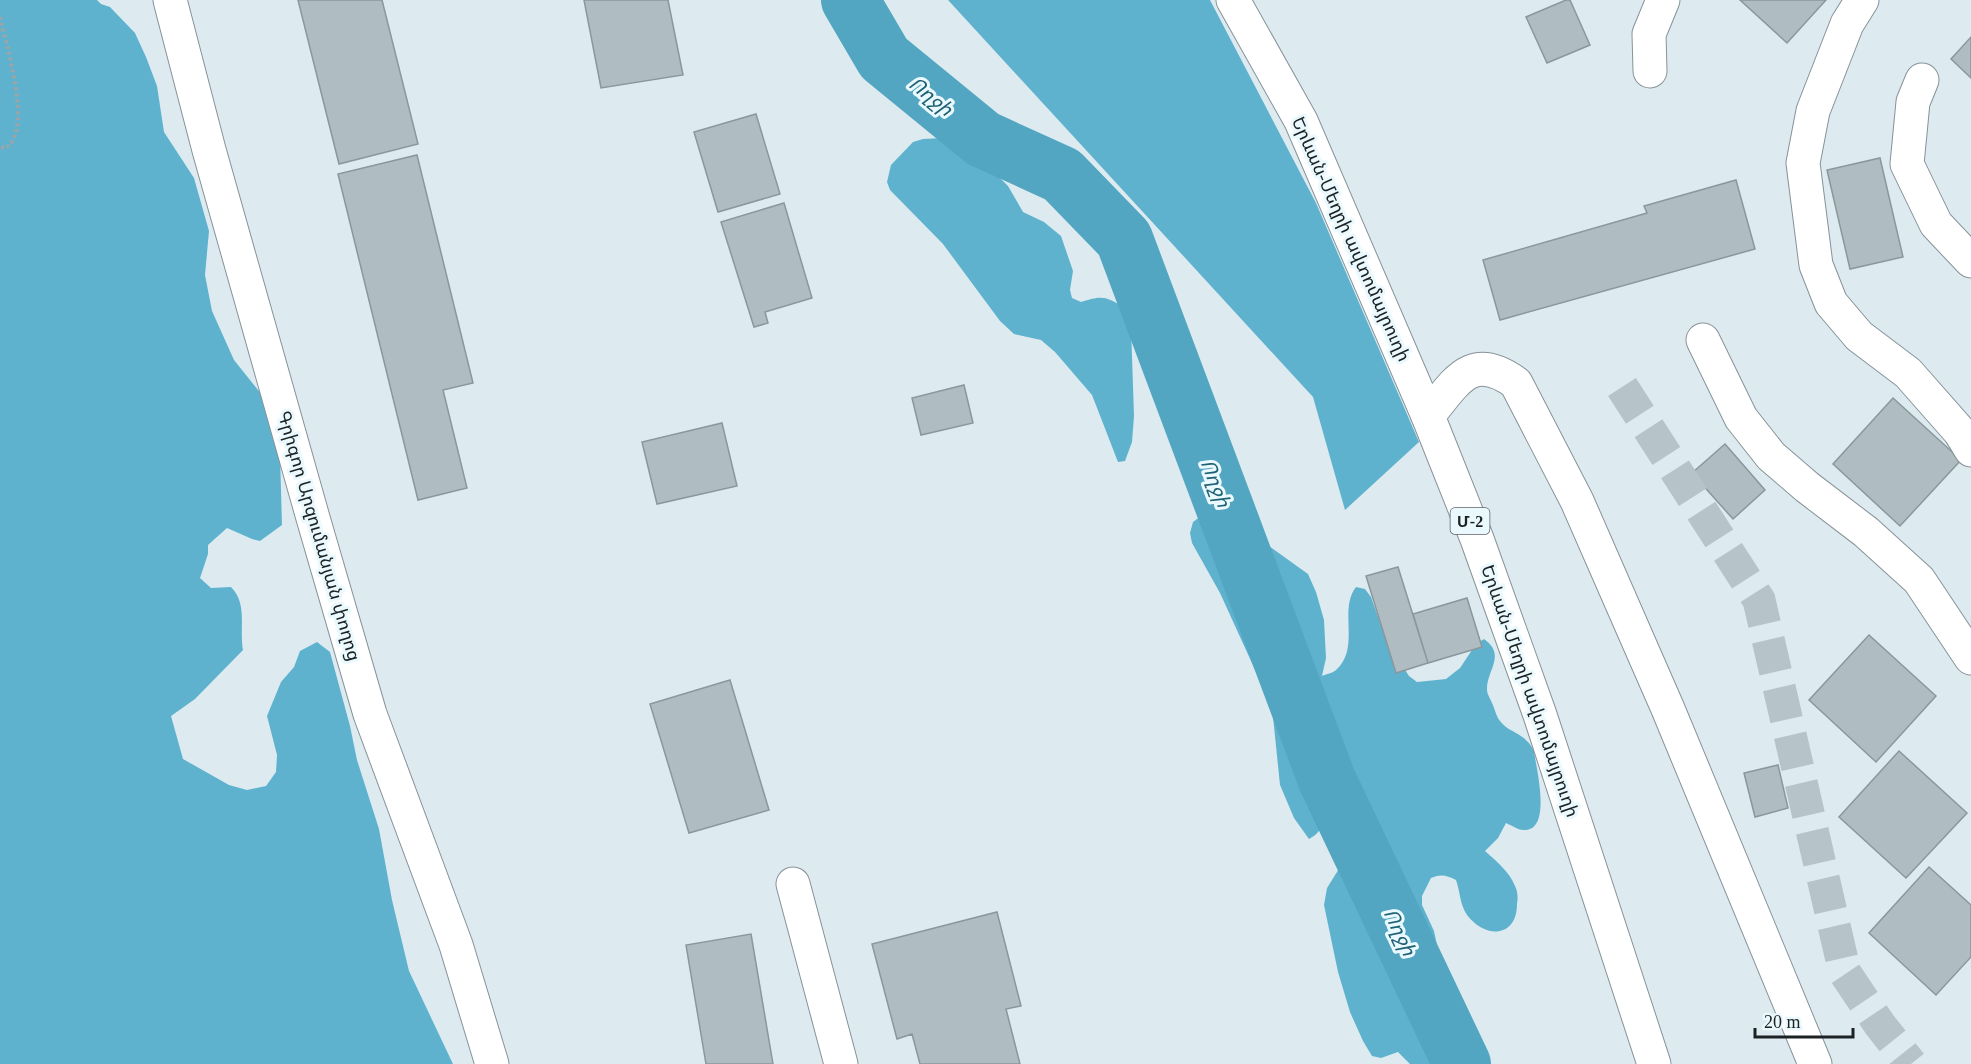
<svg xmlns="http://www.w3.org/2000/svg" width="1971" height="1064" font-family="'Times New Roman','Noto Sans Armenian',serif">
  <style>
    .forest { fill: #5fb2ce }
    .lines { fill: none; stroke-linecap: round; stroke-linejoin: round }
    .river { stroke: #52a6c1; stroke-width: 58 }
    .building { fill: #afbdc2; stroke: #8a979c; stroke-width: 1.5 }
    .minor-tunnel { stroke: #b6c3c8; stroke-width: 33; stroke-dasharray: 33 16; stroke-linecap: butt }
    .minor-casing { stroke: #869398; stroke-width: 35 }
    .highway-casing { stroke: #869398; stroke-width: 35 }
    .path { stroke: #9aa5a9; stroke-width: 4; stroke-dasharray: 3 3; stroke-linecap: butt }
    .minor { stroke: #fff; stroke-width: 33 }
    .highway { stroke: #fff; stroke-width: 33 }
    .labels { text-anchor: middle; stroke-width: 6; stroke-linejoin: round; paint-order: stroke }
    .shield { fill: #eaf9fe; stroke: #5a6265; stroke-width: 1.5 }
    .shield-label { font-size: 16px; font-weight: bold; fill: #1c2123 }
    .street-label { font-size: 18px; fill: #1c2123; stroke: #eaf9fe }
    .water-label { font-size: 20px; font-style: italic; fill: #1e6074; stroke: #eaf9fe }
  </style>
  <rect width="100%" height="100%" fill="#ddebf1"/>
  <!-- forest -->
  <path class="forest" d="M0 0H97L101 4 110 7 135 33 146 57 157 86 164 132 194 178 209 231 205 275 212 311 234 360 262 395 280 455 282 525 260 541 252 539 227 528 208 545V554L200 578 211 588 231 587C248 604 239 628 243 650L195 699 171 716 183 759 229 785 247 790 266 786 276 772 277 755 267 716 281 682 294 667 300 651 317 642 330 652 350 726 357 760 379 829 392 900 409 971 453 1064H0Z
    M948 0H1210L1316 203 1419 442 1345 510 1313 397Z
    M942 138 972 150 1008 186 1023 212 1044 222 1061 236 1073 271 1070 290 1072 298 1081 302C1102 295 1106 296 1125 308L1131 326 1134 416 1132 442 1125 461 1118 462 1092 395 1055 352 1041 340 1014 334 1000 321 943 244 890 190 887 182 891 165 913 142 923 139Z
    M1212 515 1238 526 1255 536 1308 574 1316 592 1324 620 1326 658 1322 676C1326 674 1333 673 1336 670 1361 648 1338 610 1356 587L1365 589 1371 597 1387 642 1409 676 1417 682 1446 679 1460 668 1476 644 1484 639C1507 655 1486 671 1487 690 1487 694 1491 700 1492 703 1495 709 1496 716 1500 721 1510 734 1525 732 1534 751 1536 768 1553 832 1523 830 1518 830 1511 825 1506 823L1498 838 1485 851C1496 861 1509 871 1515 886 1518 892 1518 898 1517 904 1517 938 1485 939 1467 915 1460 905 1460 891 1456 880 1446 875 1441 874 1431 878L1422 896V905L1434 931 1441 964 1450 1030 1459 1064H1410L1398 1052 1381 1058 1372 1056 1363 1041 1350 1012 1338 972 1324 905 1327 888 1342 864 1351 839 1344 793 1343 764 1327 726 1319 718 1310 722C1297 754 1316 785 1322 817 1322 828 1319 834 1309 839L1294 818 1280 785 1272 707 1220 593 1192 543 1190 533 1193 522 1201 516Z"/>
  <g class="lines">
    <!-- river -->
    <path class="river" d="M850 0 884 58 983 139 1062 175 1124 239 1327 780 1462 1064"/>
  </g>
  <!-- building -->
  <path class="building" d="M298 0H382L418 144 339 164Z
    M584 0H668L683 75 601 88Z
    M1566 0H1570L1590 45 1547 63 1526 17Z
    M1740 0H1826L1787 43Z
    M1971 37V78L1951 59Z
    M756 114 780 194 718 212 694 132Z
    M417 155 473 383 443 390 467 488 418 500 338 174Z
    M1880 158 1903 257 1850 269 1827 170Z
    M1736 180 1755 249 1500 320 1483 260 1647 213 1644 206Z
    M784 203 812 298 765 312 768 323 754 327 721 222Z
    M964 385 973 423 921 435 912 398Z
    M1893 398 1961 460 1900 526 1833 464Z
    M722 423 737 486 657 504 642 442Z
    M1725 444 1765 490 1733 519 1692 473Z
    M1398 567 1428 663 1396 673 1366 576Z
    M1467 598 1482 647 1428 663 1413 614Z
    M1869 635 1936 696 1876 762 1809 700Z
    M730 680 769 810 689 833 650 704Z
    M1899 751 1967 813 1906 878 1839 817Z
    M1778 765 1788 808 1755 817 1744 773Z
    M1929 867 1971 905V957L1936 995 1869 933Z
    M997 912 1021 1006 1006 1009 1020 1064H920L912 1034 897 1039 872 944Z
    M751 934 773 1064H706L686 945Z"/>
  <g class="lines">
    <!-- minor-tunnel -->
    <path class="minor-tunnel" d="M1622 387 1759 600 1845 973 1880 1025 1911 1064"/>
    <defs>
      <path id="minor" d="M170 0 209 150 313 518 370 714 456 945 492 1064
        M1862 0 1847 24 1813 111 1803 163 1816 265 1831 303 1859 336 1908 373 1960 432 1971 450
        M1650 71 1649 34 1663 0
        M1922 80 1913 102 1907 164 1936 224 1971 261
        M1703 340 1741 418 1771 456 1807 487 1866 532 1919 580 1971 658
        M1428 416C1456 382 1471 350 1516 383L1577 501 1668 709 1815 1064
        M793 884 841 1064"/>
      <path id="highway" d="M1233 0 1301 121 1428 416 1477 539 1540 715 1654 1064"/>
    </defs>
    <!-- minor casing -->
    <use href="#minor" class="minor-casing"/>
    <!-- highway casing -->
    <use href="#highway" class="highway-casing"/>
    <!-- path -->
    <path class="path" d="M0 17C6 44 34 133 5 148L0 147"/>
    <!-- minor -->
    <use href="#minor" class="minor"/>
    <!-- highway -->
    <use href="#highway" class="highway"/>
  </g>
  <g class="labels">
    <!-- shield labels -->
    <rect class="shield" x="1450.5" y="508" width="39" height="26" rx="4.5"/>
    <g class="shield-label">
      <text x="1470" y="527">Մ-2</text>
    </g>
    <!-- street labels -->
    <g class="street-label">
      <text transform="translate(1351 239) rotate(66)" y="6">Երևան-Մեղրի ավտոմայրուղի</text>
      <text transform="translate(319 536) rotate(74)" y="6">Գրիգոր Արզումանյան փողոց</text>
      <text transform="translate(1530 691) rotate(71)" y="6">Երևան-Մեղրի ավտոմայրուղի</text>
    </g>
    <!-- water labels -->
    <g class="water-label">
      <text transform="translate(931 96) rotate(39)" y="7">Ողջի</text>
      <text transform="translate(1216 483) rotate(69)" y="7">Ողջի</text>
      <text transform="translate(1400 932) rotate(65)" y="7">Ողջի</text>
    </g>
  </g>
  <!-- scale -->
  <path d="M1755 1028v9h98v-9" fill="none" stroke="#1c2123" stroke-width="3"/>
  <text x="1764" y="1028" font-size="18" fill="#1c2123" stroke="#eaf9fe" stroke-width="4.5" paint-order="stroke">20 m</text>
</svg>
